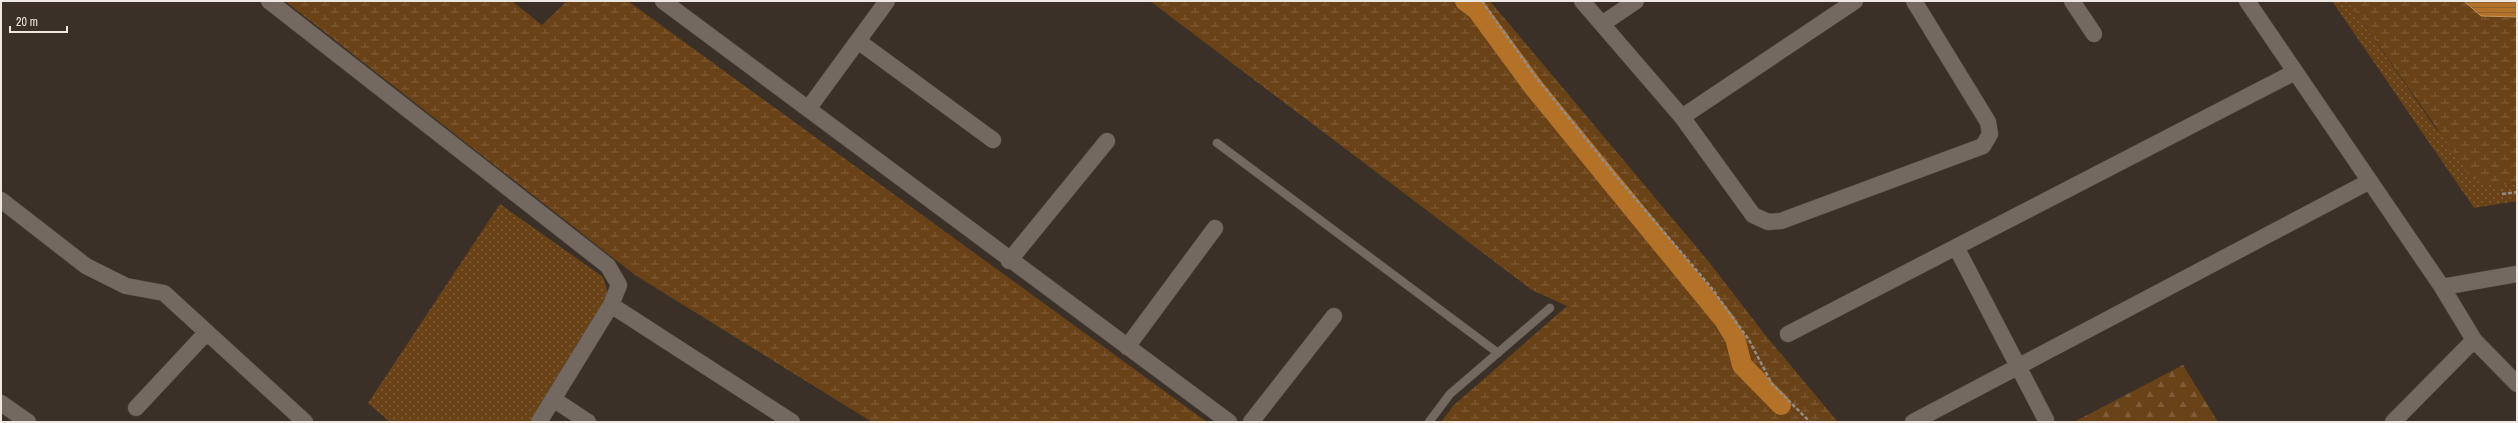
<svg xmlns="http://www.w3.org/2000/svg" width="2518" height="423" font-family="'Archivo Narrow',sans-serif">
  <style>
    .grass { fill: url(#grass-dots) }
    .forest { fill: url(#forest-firs) }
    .wetland { fill: url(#wetland-marsh) }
    .water { fill: url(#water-rules); stroke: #c59560 }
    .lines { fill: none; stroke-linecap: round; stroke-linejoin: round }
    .canal { stroke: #b47229; stroke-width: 20 }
    .service-casing { stroke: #564e47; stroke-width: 9 }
    .minor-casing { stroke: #564e47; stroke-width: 17 }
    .path { stroke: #948c85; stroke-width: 2.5; stroke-dasharray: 4 2; stroke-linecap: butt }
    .service { stroke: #746960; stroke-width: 8 }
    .minor { stroke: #746960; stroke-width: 16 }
  </style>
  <defs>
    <pattern id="grass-dots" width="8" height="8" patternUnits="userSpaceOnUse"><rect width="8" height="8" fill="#6a4218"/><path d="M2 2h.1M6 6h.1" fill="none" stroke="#805d39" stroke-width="1.8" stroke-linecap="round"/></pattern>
    <pattern id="forest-firs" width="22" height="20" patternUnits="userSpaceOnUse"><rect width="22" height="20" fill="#6a4218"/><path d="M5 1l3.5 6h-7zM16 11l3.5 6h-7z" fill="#805d39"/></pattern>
    <pattern id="wetland-marsh" width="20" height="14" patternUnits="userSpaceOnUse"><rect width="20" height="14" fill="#6a4218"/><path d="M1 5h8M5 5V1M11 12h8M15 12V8" fill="none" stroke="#805d39"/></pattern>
    <pattern id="water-rules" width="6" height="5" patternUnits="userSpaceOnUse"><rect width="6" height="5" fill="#b47229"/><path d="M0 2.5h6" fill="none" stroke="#8e6332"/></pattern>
  </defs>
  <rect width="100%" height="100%" fill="#3a3028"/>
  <!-- grass -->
  <path class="grass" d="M2332 1H2348L2436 129 2496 187 2517 183V201L2474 208Z
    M500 204 603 277 608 294 606 303 531 422H390L368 403Z"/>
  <!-- forest -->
  <path class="forest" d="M2183 365 2218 422H2074Z"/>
  <!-- wetland -->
  <path class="wetland" d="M285 1H512L542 25 567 1H628L1207 422H872L635 275Z
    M1150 1H1490L1709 262 1766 336 1838 422H1441L1454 405 1567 306 1532 290Z
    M2348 1H2464L2481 16 2517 17V183L2496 187 2470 176Z"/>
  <!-- water -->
  <path class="water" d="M2464 1H2517V17L2481 16Z"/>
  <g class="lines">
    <!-- canal -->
    <path class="canal" d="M1465 1 1477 10 1535 89 1724 320 1735 338 1742 365 1781 405"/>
    <defs>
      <path id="service" d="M1217 143 1498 353
        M1429 422 1450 394 1550 308"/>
      <path id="minor" d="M269 1 608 266 619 285 611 305 539 422
        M663 1 1229 422
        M1582 1 1682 117 1753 215 1768 222 1781 221 1983 146 1990 134 1988 122 1914 1
        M2072 1 2094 34
        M2247 1 2442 287 2474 340 2517 384
        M1602 24 1636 1
        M858 41 993 140
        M808 109 887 1
        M1682 117 1855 1
        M1 200 86 266 126 286 164 293 305 422
        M1009 261 1107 141
        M2442 287 2517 274
        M611 305 792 422
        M1788 334 1956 247
        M1127 347 1215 228
        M553 399 588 422
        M1 403 28 422
        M136 408 207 332
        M2046 420 1956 247 2295 72
        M1251 422 1334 316
        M1913 422 2370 181
        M2393 422 2474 340"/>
    </defs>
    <!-- service casing -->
    <use href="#service" class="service-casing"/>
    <!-- minor casing -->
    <use href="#minor" class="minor-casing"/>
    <!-- path -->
    <path class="path" d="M1482 1 1535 76 1616 176 1710 286 1749 340 1772 384 1810 422
      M2502 194 2517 192"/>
    <!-- service -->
    <use href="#service" class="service"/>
    <!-- minor -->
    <use href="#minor" class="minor"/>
  </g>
  <!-- border -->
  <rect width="2518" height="423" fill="none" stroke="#eee8e2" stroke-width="4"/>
  <!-- scale -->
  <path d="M10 26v6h57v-6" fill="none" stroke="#eee8e2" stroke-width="2"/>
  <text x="16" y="26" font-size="12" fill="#eee8e2" stroke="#3a3028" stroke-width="3" paint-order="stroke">20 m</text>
</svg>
